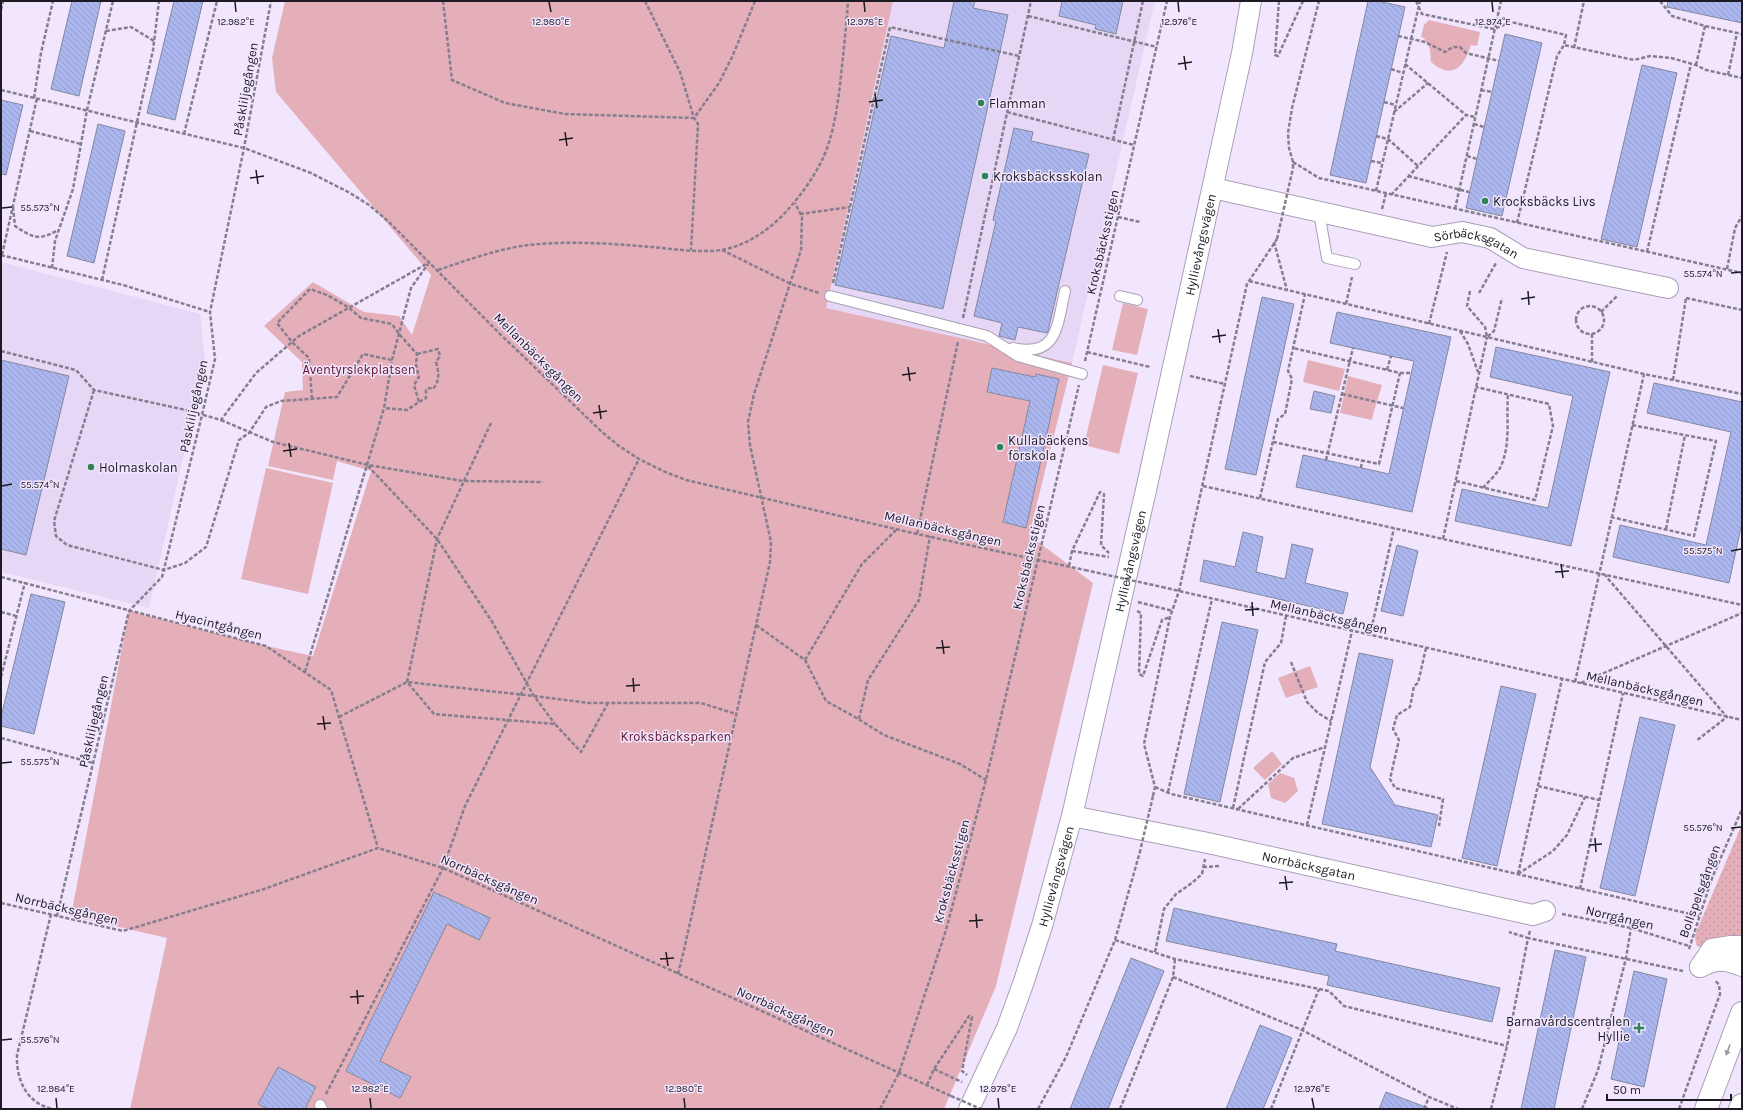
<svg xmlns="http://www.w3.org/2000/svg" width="1743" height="1110" font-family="Karla,sans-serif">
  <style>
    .built { fill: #e5d7f5 }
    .grass { fill: url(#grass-dots) }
    .park { fill: #e4afb9 }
    .building { fill: url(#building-back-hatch); stroke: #83889e }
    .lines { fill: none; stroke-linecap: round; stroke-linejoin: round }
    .service-casing { stroke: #aaa0b6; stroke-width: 12 }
    .minor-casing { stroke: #aaa0b6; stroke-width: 22 }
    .secondary-casing { stroke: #aaa0b6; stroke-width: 24 }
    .path { stroke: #867e8e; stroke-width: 2.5; stroke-dasharray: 4 2; stroke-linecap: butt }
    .service { stroke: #fff; stroke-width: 10 }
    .minor { stroke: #fff; stroke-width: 20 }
    .secondary { stroke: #fff; stroke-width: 22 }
    .path-bridge { stroke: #867e8e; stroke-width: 2.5; stroke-dasharray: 4 2; stroke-linecap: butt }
    .oneway { fill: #9a989c }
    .ticks { fill: none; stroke: #1e1a23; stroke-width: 1.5 }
    .poi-dot { fill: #2e8458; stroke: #f1e6fe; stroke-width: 1.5 }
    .labels { text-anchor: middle; stroke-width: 3; stroke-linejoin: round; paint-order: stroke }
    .street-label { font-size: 13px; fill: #1e1a23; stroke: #f1e6fe }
    .poi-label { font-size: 13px; fill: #1e1a23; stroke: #f1e6fe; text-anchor: start }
    .park-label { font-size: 13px; fill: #60132d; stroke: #f1e6fe }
    .ticks-label { font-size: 10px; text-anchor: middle; fill: #1e1a23; stroke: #f1e6fe; stroke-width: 3; stroke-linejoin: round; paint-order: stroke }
  </style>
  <defs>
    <pattern id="grass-dots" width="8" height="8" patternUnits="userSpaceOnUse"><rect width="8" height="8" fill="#e4afb9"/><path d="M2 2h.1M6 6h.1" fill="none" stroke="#c3969f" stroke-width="1.8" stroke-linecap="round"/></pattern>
    <pattern id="building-back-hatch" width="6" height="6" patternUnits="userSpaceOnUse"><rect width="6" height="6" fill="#acb6ee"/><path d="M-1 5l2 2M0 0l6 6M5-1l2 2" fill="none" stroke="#949ccc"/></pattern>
  </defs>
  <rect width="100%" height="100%" fill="#f1e6fe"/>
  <!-- built -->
  <path class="built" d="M893 1H1155L1072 363 825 308Z
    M1 262 200 314 205 361 149 608 1 572Z"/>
  <!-- grass -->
  <path class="grass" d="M1742 824V939L1708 942 1700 947 1696 945 1695 935Z"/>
  <!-- park -->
  <path class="park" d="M285 1H893L826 308 1072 363 1029 535 1093 583 996 986 944 1109H130L167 938 71 916 129 611 266 646 313 656 371 471 337 461 333 480 268 466 285 392 303 390 302 362 264 326 313 282 364 312 399 316 412 335 431 275 276 92 272 58Z
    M1429 20 1480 32 1477 46 1471 45C1464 68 1452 80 1431 62L1430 49 1424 38 1421 37 1424 25Z
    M1123 303 1148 309 1137 355 1112 350Z
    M1308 360 1345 369 1339 391 1303 382Z
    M1103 365 1138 373 1119 454 1084 445Z
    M1348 376 1382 385C1379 397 1374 408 1372 420L1340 413Z
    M266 468 333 483 308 594 241 579Z
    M1310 666 1318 687 1286 698 1278 678Z
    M1272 751 1282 764 1265 780 1253 768Z
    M1280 773 1294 778 1298 791 1285 803 1271 798 1268 784Z"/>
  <!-- building -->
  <path class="building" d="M72 1H101L79 96 51 89Z
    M174 1H203L175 120 147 113Z
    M954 1H975L973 8 1008 15 943 309 835 285 891 36 944 48Z
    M1062 1H1123L1116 34 1095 29 1096 25 1059 16Z
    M1368 1H1378L1405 7 1366 183 1330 175Z
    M1668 1H1742V23L1667 7Z
    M1505 34 1542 43 1502 216 1466 208Z
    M1642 65 1677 73 1637 247 1601 239Z
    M1 100 23 105 6 175 1 174Z
    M98 124 125 131 94 263 67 256Z
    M1014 128 1033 132 1031 141 1089 154 1048 331 1047 333 1018 327 1015 340 999 336 1002 323 974 316 996 221 993 220Z
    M1262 297 1294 304 1256 475 1225 469Z
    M1337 312 1451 337 1412 512 1296 487 1303 455 1389 474 1414 361 1330 343Z
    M1496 347 1610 372 1571 546 1455 521 1462 489 1548 508 1573 396 1490 377Z
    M1 360 69 376 26 555 1 549Z
    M992 368 1035 377 1036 374 1059 379 1026 528 1003 522 1030 401 987 392Z
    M1654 383 1742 402V523L1729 583 1613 557 1620 525 1706 545 1731 432 1647 413Z
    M1314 391 1335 396 1331 413 1310 409Z
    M1243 532 1263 537 1256 572 1285 579 1292 544 1313 549 1305 583 1348 593 1343 614 1200 581 1204 560 1235 567Z
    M1397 545 1418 551 1403 616 1381 611Z
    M31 594 65 602 34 734 1 726V717Z
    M1222 622 1258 630 1220 802 1184 794Z
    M1359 653 1393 660 1370 767 1395 805 1438 815 1431 847 1322 824Z
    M1501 686 1536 694 1497 866 1462 858Z
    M1640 717 1675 725 1635 896 1600 888Z
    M434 892 490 918 479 940 447 924 380 1061 411 1077 400 1098 346 1071Z
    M1174 908 1337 944 1335 951 1500 988 1492 1022 1327 985 1329 976 1166 941Z
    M1555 950 1586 957 1554 1109H1521Z
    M1131 958 1164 971 1127 1061 1108 1109H1070Z
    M1634 971 1667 979 1644 1087 1611 1079Z
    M1260 1025 1292 1038 1276 1078 1263 1109H1226Z
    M278 1067 316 1087 305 1109H268L258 1104Z
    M1386 1092 1428 1108V1109H1379Z"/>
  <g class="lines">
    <defs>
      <path id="service" d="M1319 212 1327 258 1355 264
        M830 296 987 336 1018 356 1082 374
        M1120 296 1137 300
        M1013 348C1058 358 1057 325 1065 291
        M320 1105 322 1109"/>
      <g id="minor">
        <path id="s1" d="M1213 188 1432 237 1462 232 1490 238 1523 258 1668 288"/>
        <path id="s2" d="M1072 816 1208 843 1533 915 1545 911"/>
        <path d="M1700 967 1712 949 1731 946H1742"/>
        <path d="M1700 967C1718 959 1723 959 1742 966"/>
        <path id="s3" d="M969 1109 1007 1028 1023 984 1042 926 1072 816 1146 490 1242 53 1251 1"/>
      </g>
      <path id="secondary" d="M1706 1109 1742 1013
        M1740 1109 1742 1105"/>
    </defs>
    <!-- service casing -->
    <use href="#service" class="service-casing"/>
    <!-- minor casing -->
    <use href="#minor" class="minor-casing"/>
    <!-- secondary casing -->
    <use href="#secondary" class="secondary-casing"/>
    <!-- path -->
    <path class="path" d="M443 1 452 80 505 103 565 114 694 118 719 83 733 55 755 1
      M645 1 680 72 694 118 698 124 691 250
      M1279 1 1275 55 1278 56 1303 1
      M1416 1 1422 14 1494 29 1511 22 1566 35 1564 45 1634 60 1650 56 1671 58 1696 65 1706 70 1742 78
      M1660 1 1672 16 1705 26 1742 34
      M1 10 3 1
      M1028 16 1157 47
      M106 31 131 27 154 41
      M1398 36 1425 42 1445 52 1453 47H1460L1466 53 1499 61
      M1574 48 1584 1
      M1405 64 1466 115
      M1696 65 1705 26
      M1391 69 1403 73
      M1728 75 1737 33
      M1 90 244 148 311 173 350 193 369 205 389 222 499 333 602 432 619 446 639 459 663 471 686 480 917 534 1085 570
      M1481 90 1492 92
      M34 98 41 53 53 1
      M1384 102 1396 105
      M1007 112 1134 145
      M1394 112 1428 83
      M1474 124 1484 127
      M30 131 81 144
      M184 134 217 1
      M1376 136 1388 139 1418 166
      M1113 140 1143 1
      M1467 156 1477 159
      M1371 161 1382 163
      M1293 162 1319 178 1742 273
      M1293 168V162L1289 148 1288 133 1292 108 1319 1
      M1408 176 1469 192
      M1376 191 1420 1
      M1391 195 1466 115 1475 117
      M13 207 15 226C33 238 39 241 58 230
      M1382 209 1386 193
      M1455 209 1501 1
      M800 214 850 207
      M1118 217 1140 222
      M1517 223 1557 56 1564 45
      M1274 242 1287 290
      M722 250 791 284 819 293
      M1647 252 1691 64
      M1 255 123 285 210 312
      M2 255 37 98
      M52 268 55 241 73 189 87 110 113 1
      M1727 269 1735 228 1742 216
      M438 270C471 259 505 246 540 244 577 241 615 244 652 247 674 249 698 253 721 250 745 246 766 232 783 215 799 198 813 179 823 158 833 136 837 110 840 85 843 57 846 29 848 1
      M102 280 153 50 159 1
      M1249 281 1644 374 1742 394
      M833 283 890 27 1019 56
      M1470 291 1467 306 1485 327 1487 337 1494 331 1502 298
      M1479 293 1496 263
      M1686 298 1742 310
      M1346 304 1352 277
      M1576 320a14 14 0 1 1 28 0a14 14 0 1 1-28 0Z
      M1601 312 1618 295
      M963 318 1031 1
      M1429 324 1447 252
      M1460 331 1468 344 1478 372
      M1592 334V362
      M1 351 76 370 94 390 186 410 221 420 256 373 299 336 430 262
      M1087 352 1150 367
      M417 354 438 349 440 356 436 362C439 373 440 380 433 389L429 388 426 390V398L419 402
      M1085 361 1167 1
      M1387 370 1391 356
      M1400 373H1411
      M1190 376 1225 384
      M1673 380 1686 298
      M94 390 54 521 56 536 67 545 164 570 185 563 206 547 239 440 249 433 266 407 281 401 337 397 363 354 392 360
      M1342 394 1403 408
      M312 399 309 358 292 342 277 323 310 289 327 295 348 307 361 318 392 324 399 334 417 354 416 365 419 377 414 385 419 402 407 410 384 408
      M221 420 273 442 368 465 463 481 543 482
      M491 423 437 539 407 682 434 714 555 724 581 752 608 703
      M1273 442 1379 464 1400 373 1293 348
      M1326 460 1353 348
      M368 466 437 539 491 620 534 696 555 724
      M1361 468 1362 461
      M1456 481 1535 500 1553 426 1549 404 1476 387
      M1203 486 1742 605
      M1483 488C1489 481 1498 473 1501 466 1511 443 1506 418 1508 394
      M1260 498 1278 419 1285 414 1292 379 1288 371 1305 294
      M1611 517 1694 536 1716 441 1632 425
      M1666 529 1685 435
      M917 534 958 342
      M1443 539 1487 337
      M1072 551 1109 557
      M1069 566 1072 551 1100 492 1104 494 1101 545 1109 553
      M1604 574 1727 717 1696 741
      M1 577 266 646 331 690 378 848
      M1162 587 1742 720
      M1138 602 1173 611
      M1137 611 1141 613 1139 674 1143 676 1162 620 1170 617
      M1 612 16 616
      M756 625 805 660 826 701 855 717 884 735 960 764 986 780
      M1370 635 1394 528
      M1426 648 1418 683 1414 686 1410 707 1397 715 1393 729 1399 740 1390 779 1395 788 1443 799 1439 826
      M805 660 862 564 897 529
      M1291 662 1307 702 1318 713 1331 721
      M305 672 384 408 392 360 411 288 428 264
      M1 677 25 582
      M1575 682 1644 374
      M1581 683 1742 613
      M339 717 407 682 534 696 589 703H701L736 714
      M859 719 868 680 919 600 930 536
      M1 738 93 763
      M1538 786 1599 800
      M1155 787 1171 794 1699 916
      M1168 792 1212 599
      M1153 796 1155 787 1144 744 1170 617 1179 591 1247 284 1277 239
      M1233 808 1265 662 1281 643 1286 616
      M1238 809 1293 758 1325 747
      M1307 825 1352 631
      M1203 867 1220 866
      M1518 874 1562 679
      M1518 874 1553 851 1567 835 1585 797
      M1580 889 1623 693
      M1 903 123 931 264 889 378 848 443 868 951 1096
      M51 914 17 1055C16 1080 27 1104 53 1109
      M1562 914 1631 928 1689 946
      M57 916 129 611 162 577 202 415 215 359 210 312 244 148 271 1
      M1530 931 1528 938 1683 971
      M1115 940 1175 959 1319 989 1329 991 1344 1006 1507 1046
      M1689 949 1712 878 1742 809
      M1155 952 1164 909 1176 894 1192 883 1202 874 1205 859
      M678 974 684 950 770 562 771 542 750 445 748 422 754 394 801 250 802 217 795 203
      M1173 977 1302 1030 1429 1097 1458 1109
      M934 1069 962 1082
      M927 1085 934 1069 969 1016 972 1017 962 1071 967 1075
      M326 1094 443 868 465 806 639 459
      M880 1109 899 1073 946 930 986 780 1079 385
      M1038 1109 1066 1057 1115 940 1141 848
      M1120 1109 1173 977 1175 959
      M1271 1109 1319 989
      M1424 1109 1429 1097
      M1491 1109 1507 1046 1528 938 1509 932
      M1582 1109 1598 1070 1626 958 1631 928
      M1679 1109 1720 994 1719 985 1715 980"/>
    <!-- service -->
    <use href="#service" class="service"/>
    <!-- minor -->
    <use href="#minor" class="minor"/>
    <!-- secondary -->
    <use href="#secondary" class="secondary"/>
    <!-- path-bridge -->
    <path class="path-bridge" d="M1277 239 1293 168
      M1085 570 1162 587
      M1141 847 1153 796
      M951 1096 981 1109"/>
  </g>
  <!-- one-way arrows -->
  <defs><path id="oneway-solid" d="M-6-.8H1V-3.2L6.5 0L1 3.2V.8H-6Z"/></defs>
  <use class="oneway" href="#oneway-solid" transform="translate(1728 1050) rotate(110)"/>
  <!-- ticks -->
  <path class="ticks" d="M235 2 236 12M549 2 551 12M864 2 865 12M1178 2 1179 12M1492 2 1493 12M1184 56 1186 70M1178 64 1192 62M875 94 877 108M869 102 883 100M565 132 567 146M559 140 573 138M256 170 258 184M250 178 264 176M2 208 12 207M1731 273 1741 272M1528 291 1529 305M1521 299 1535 297M1218 329 1220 343M1212 337 1226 335M908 367 910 381M902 375 916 373M599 405 601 419M593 413 607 411M289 443 291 457M283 451 297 449M2 486 12 484M1731 551 1741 549M1561 564 1563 578M1555 572 1569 571M1252 602 1253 616M1245 610 1259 609M942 640 944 654M936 648 950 647M633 678 634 692M626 686 640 685M323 716 325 730M317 724 331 723M2 763 12 762M1731 828 1741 827M1595 838 1596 852M1589 845 1602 844M1285 876 1287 890M1279 883 1293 882M976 914 977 928M969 921 983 920M666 952 668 966M660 959 674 958M357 990 358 1004M350 997 364 996M2 1040 12 1039M56 1098 57 1108M370 1098 371 1108M684 1098 685 1108M998 1098 999 1108M1312 1098 1314 1108"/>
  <!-- markers -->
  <g class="poi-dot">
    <circle cx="981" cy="103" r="4"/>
    <circle cx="985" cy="176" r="4"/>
    <circle cx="1485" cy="201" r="4"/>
    <circle cx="1000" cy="447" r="4"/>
    <circle cx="91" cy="467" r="4"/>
    <path d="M1637 1022h4v4h4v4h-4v4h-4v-4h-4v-4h4z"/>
  </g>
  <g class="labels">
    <!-- street labels -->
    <g class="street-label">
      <text transform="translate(245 89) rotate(-80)" y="5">Påskliljegången</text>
      <text transform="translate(1102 242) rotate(-77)" y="5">Kroksbäcksstigen</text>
      <text dy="5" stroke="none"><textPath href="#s3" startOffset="897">Hyllievångsvägen</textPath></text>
      <text dy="5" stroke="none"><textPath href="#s1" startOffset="271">Sörbäcksgatan</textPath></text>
      <text transform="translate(539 357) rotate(45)" y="5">Mellanbäcksgången</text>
      <text transform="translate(193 406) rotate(-78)" y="5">Påskliljegången</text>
      <text transform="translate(943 528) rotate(13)" y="5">Mellanbäcksgången</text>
      <text transform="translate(1028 557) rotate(-77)" y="5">Kroksbäcksstigen</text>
      <text dy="5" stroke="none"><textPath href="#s3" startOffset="573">Hyllievångsvägen</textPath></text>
      <text transform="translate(1329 616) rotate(13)" y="5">Mellanbäcksgången</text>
      <text transform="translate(219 624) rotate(14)" y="5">Hyacintgången</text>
      <text transform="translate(1645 688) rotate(13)" y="5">Mellanbäcksgången</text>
      <text transform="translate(93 721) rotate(-77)" y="5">Påskliljegången</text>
      <text dy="5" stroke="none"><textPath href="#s2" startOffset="242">Norrbäcksgatan</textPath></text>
      <text transform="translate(951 871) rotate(-75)" y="5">Kroksbäcksstigen</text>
      <text dy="5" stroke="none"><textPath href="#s3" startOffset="249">Hyllievångsvägen</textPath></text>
      <text transform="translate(490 879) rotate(24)" y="5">Norrbäcksgången</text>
      <text transform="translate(1699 891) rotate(-70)" y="5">Bollspelsgången</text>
      <text transform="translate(67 908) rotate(13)" y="5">Norrbäcksgången</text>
      <text transform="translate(1620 917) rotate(13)" y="5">Norrgången</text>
      <text transform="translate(786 1011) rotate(24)" y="5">Norrbäcksgången</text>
    </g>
    <!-- poi labels -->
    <g class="poi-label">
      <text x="989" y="108">Flamman</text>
      <text x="993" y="181">Kroksbäcksskolan</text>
      <text x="1493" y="206">Krocksbäcks Livs</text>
      <text x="1008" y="445">Kullabäckens<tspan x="1008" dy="15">förskola</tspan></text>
      <text x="99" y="472">Holmaskolan</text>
      <text x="1630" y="1026" text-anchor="end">Barnavårdscentralen<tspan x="1630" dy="15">Hyllie</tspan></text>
    </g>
    <!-- park labels -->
    <g class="park-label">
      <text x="359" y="374">Äventyrslekplatsen</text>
      <text x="676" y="741">Kroksbäcksparken</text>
    </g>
  </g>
  <g class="ticks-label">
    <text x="236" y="25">12.982°E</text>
    <text x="551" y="25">12.980°E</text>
    <text x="865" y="25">12.978°E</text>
    <text x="1179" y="25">12.976°E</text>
    <text x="1493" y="25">12.974°E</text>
    <text x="40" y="211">55.573°N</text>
    <text x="1703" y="277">55.574°N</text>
    <text x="40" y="488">55.574°N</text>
    <text x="1703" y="554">55.575°N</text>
    <text x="40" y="765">55.575°N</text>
    <text x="1703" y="831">55.576°N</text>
    <text x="40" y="1043">55.576°N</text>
    <text x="56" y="1092">12.984°E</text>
    <text x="370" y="1092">12.982°E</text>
    <text x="684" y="1092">12.980°E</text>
    <text x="998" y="1092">12.978°E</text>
    <text x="1312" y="1092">12.976°E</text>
  </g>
  <!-- border -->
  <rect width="1743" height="1110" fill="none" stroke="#1e1a23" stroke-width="4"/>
  <!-- scale -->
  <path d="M1607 1094v6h124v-6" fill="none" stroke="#1e1a23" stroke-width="2"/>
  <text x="1613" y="1094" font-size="12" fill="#1e1a23" stroke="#f1e6fe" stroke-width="3" paint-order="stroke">50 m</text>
</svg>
